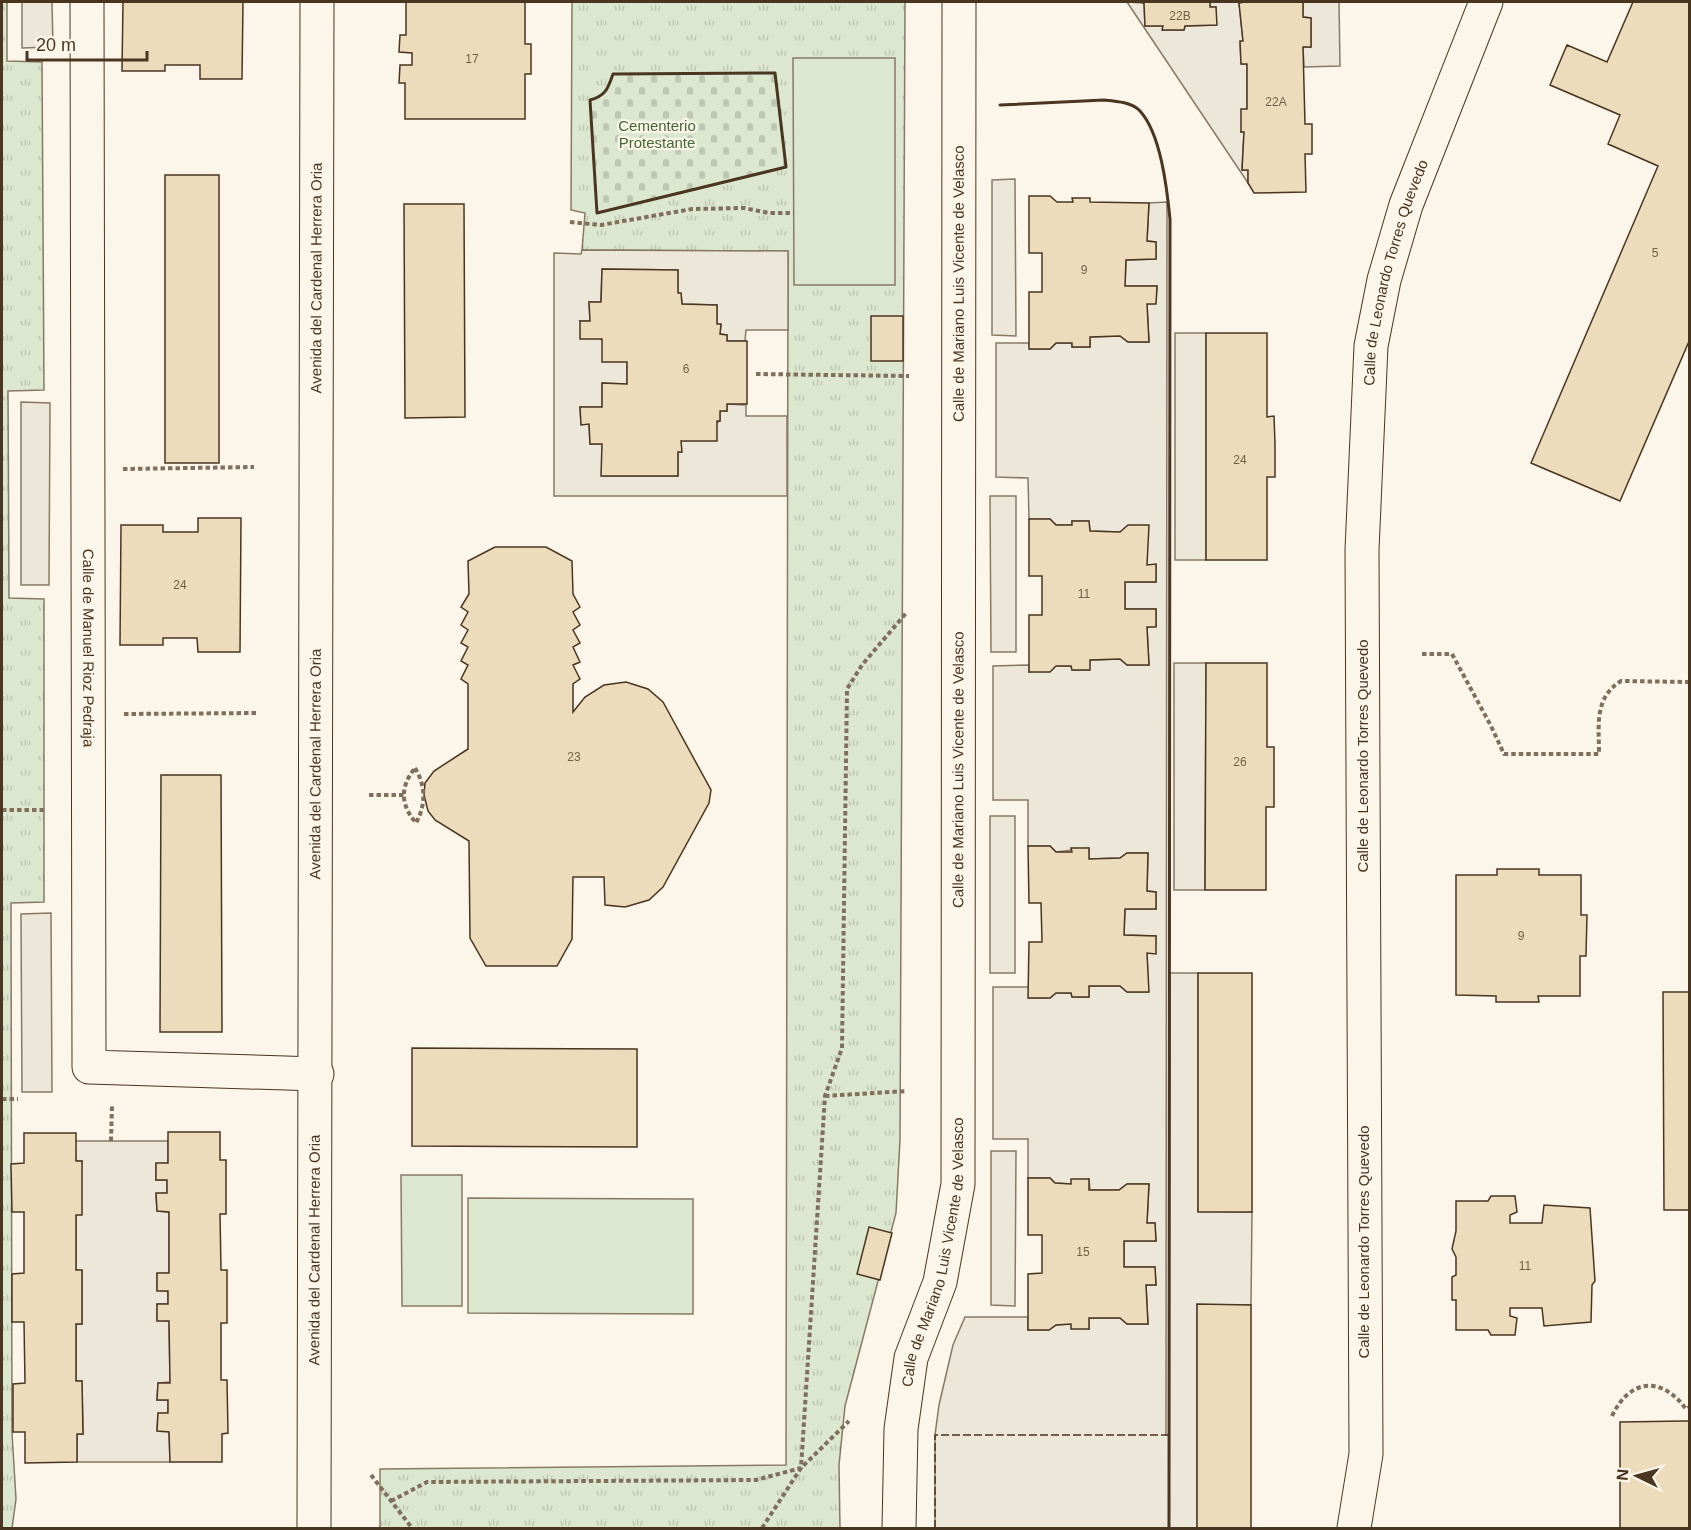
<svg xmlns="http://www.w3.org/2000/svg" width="1691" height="1530" font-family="Helvetica,sans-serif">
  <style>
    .grass { fill: url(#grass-tufts); stroke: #887966; stroke-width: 1.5 }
    .cemetery { fill: url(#cemetery-stones); stroke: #887966; stroke-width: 1.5 }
    .pitch { fill: #dce7d0; stroke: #887966; stroke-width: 1.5 }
    .parking { fill: #ede7d9; stroke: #887966; stroke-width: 1.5 }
    .building { fill: #ecdcbc; stroke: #4a3520; stroke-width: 1.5 }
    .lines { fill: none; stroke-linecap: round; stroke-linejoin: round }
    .street-casing { stroke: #4a3520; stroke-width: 35 }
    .secondary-casing { stroke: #4a3520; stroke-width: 35 }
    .path { stroke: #7f6f5c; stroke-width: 4; stroke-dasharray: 4.5 3; stroke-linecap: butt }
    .street { stroke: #fbf6e9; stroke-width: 33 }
    .secondary { stroke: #fbf6e9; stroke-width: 33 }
    .fence { stroke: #4a3520; stroke-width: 1.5; stroke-dasharray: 8 3; stroke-linecap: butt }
    .wall { stroke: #4a3520; stroke-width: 3 }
    .labels { text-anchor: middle; stroke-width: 4.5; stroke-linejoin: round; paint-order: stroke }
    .number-label { font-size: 12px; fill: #725f47 }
    .park-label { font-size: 15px; fill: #436837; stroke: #fbf6e9 }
    .street-label { font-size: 15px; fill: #4a3520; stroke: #fbf6e9 }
  </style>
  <defs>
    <pattern id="grass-tufts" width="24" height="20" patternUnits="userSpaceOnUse" patternTransform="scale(1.5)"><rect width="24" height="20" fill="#dce7d0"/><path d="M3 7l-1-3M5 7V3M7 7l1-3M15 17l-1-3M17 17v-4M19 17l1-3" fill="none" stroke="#bec7b2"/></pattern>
    <pattern id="cemetery-stones" width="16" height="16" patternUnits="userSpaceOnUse" patternTransform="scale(1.5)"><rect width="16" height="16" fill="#dce7d0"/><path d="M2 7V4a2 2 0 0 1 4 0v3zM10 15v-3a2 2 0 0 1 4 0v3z" fill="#bec7b2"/></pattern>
  </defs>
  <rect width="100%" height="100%" fill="#fbf6e9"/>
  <!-- grass -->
  <path class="grass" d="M2 2H7V61L42 62 44 390 8 391 9 598 44 599V902L11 903 12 1433 16 1499 12 1528H2Z
    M572 2H905L900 1140 896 1213 845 1406 839 1465 840 1528H380V1469L786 1465 788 251 582 250 585 213 571 210Z"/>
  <!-- cemetery -->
  <path class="cemetery" d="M775 73 786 167 597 213 590 100C606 96 608 88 613 74Z"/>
  <!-- pitch -->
  <path class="pitch" d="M793 58H895V285H794Z
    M401 1175H462V1306H402Z
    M468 1198 693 1199V1314L468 1313Z"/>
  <!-- parking -->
  <path class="parking" d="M22 2H52L53 47 22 48Z
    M1127 2 1144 3 1145 26H1163V30H1184L1185 26 1216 25V7H1210V2H1245L1239 3 1243 41 1240 42 1241 64H1247V109L1241 132H1244L1242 170H1248V183Z
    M1303 2H1339L1340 66 1304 67 1303 47H1311V18L1303 17Z
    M1015 179 1016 336 992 335V180Z
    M1167 202 1166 1435H1169L1170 973H1198V1211L1252 1212 1251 1305H1197V1528H935V1435L939 1405 953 1345 965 1317H1028V1330H1049L1056 1325 1071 1324 1089 1329V1318H1120L1127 1324H1148L1146 1285H1156L1155 1267H1124V1241H1156L1155 1223H1147L1149 1184H1127L1119 1190H1090L1089 1179 1071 1184 1055 1183 1050 1178H1028V1139H993V987H1029V998H1050L1056 993H1071L1072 997H1089V986H1120L1127 992H1148L1147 953H1155L1156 936 1124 935 1125 909H1156V892L1147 891 1148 853H1127L1120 858 1089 859V848L1056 852 1050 846H1028V800H993V666L1029 665V672L1056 666H1071L1072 670H1089L1090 660 1120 659 1127 665H1149L1147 627 1156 626V609H1125V582H1156V565H1147L1120 532 1090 531 1089 521H1072V525H1056L1050 519H1029L1028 478 996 477V343H1029L1030 349H1050L1056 343H1072V347H1090V337L1120 336 1128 342H1149L1147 304 1156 303 1157 286H1125L1126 260 1156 259V242L1147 241 1149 203Z
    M582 250 788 251V330H746L745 341H727V335L720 334 721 325 717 324V305L682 304 681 294 678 293V270L602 269 601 302H589L590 321H580L627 362V384L602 383V407H580L581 424H589L590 444H602V476H678V452H681V441L720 421V411H727V404L746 405V416H787V496H554V253L581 254Z
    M1175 333H1206V560H1175Z
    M21 402 50 403 49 585H21Z
    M990 496H1016V652H991Z
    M1174 663H1206L1205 890H1174Z
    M990 816H1015V973H990Z
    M51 913 52 1092H22L21 914Z
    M75 1141H168V1163L156 1164V1180H167V1193L156 1194 157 1211 169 1212V1273L157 1274V1290L168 1291V1304H157V1320L169 1321 170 1382 158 1383 157 1400H168V1413L158 1414 157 1430 169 1431 170 1462H77V1434H83L82 1381H76V1324H82V1271L76 1270V1215L82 1161H76Z
    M991 1151H1016L1015 1306 991 1305Z"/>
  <!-- building -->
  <path class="building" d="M123 2H243L242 79H200V65H165V71H122Z
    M406 2H525V44H531V74H525V119H405V83H399L400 65H412V53L399 52 400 35H406Z
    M1140 2H1210V7H1216L1217 25 1185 26 1184 30H1162L1163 26H1145L1144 3Z
    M1245 2H1303V17L1311 18V47H1303L1305 124H1312V154H1305L1306 192 1254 193 1248 183V170H1242L1244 132H1241V109H1247V64H1241L1240 41H1243L1239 3Z
    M1633 2H1690V339L1620 501 1531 463 1658 166 1608 144 1620 115 1550 85 1567 45 1607 62Z
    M165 175H219V463H165Z
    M1029 196H1050L1057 202H1073L1072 198H1090V202L1149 203 1147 241 1156 242V259L1126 260 1125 286H1157L1156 304H1147L1149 342H1128L1120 336 1090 337V347H1072V343H1056L1050 349H1029V292H1042V253H1029Z
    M404 204H464L465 417 405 418Z
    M602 269 678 270V293H681L682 304 717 305V324H721L720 334 727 335V341H747V404H727V411H720V421H717V441H681L682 452H678V476H601L602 444H590L589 424 581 425 580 407H602V383L627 384V362H602V339H580V321H590L589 302H601Z
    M871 316H903V361H871Z
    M1206 333H1267V417L1274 416 1275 444V477H1267V560H1206Z
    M198 518H241L240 652H198L197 638H163V645H120L121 525H163V532H198Z
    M1029 519H1050L1056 525H1072V521H1089L1090 531 1120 532 1128 525H1149L1147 565 1156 564V582H1125V609H1156V627H1147L1149 665H1127L1120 659 1090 660V670H1072L1071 666H1056L1050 672H1029V615H1042V576H1029Z
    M495 547H546L572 561 573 594 580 607 573 612 580 625 573 630 580 643 573 647 580 662 573 665 580 679 573 684V712L585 697 604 685 626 682 648 689 663 702 711 790 709 803 663 887 649 900 625 907 605 905 604 877H573L572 939 557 966H486L470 938 469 841 435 820 428 811 424 795 425 783 434 771 468 749V684L461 679 468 665 461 661 468 647 461 643 468 630 461 625 468 612 461 607 469 594 468 561Z
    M1206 663H1267V747H1274V807H1266V890H1205Z
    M161 775H221L222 1032H160Z
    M1028 846H1050L1056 852H1072L1071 848H1089V859L1120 858 1127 853H1148L1147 891 1156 892V909H1125L1124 935 1156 936V954L1147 953 1149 992H1127L1120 986H1089V997H1072L1071 993H1056L1050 998H1028L1029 942H1042L1041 903H1029Z
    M1497 869H1539V875H1581V915H1587L1586 956H1580V996H1538L1539 1002H1496V996L1456 995V875H1497Z
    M1198 973H1252V1212H1198Z
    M1663 992H1690V1210H1664Z
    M412 1048 637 1049V1147L412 1146Z
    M168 1132H220V1160H226V1214H220L221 1270H227V1323H221V1380H227L228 1433 222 1434V1462H170L169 1432 157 1431 158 1413H168V1400H157L158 1383H170L169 1321H157V1304H168V1291H157V1273H169V1212L157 1211 156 1193H167V1180H156V1163H168Z
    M24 1133H76V1161H82V1215H76V1270H82V1324H76V1381H82L83 1434H77V1462L25 1463V1432H13V1384L25 1383 24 1322H12V1274L24 1273V1212H12L11 1164 24 1163Z
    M1028 1178H1050L1055 1183 1071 1184V1179H1089V1190H1119L1127 1184H1149L1147 1223H1155L1156 1241H1124V1267H1155L1156 1285H1146L1148 1324H1127L1120 1318H1089V1329H1071V1324L1056 1325 1049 1330H1028V1274L1042 1273V1235H1028Z
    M1491 1196H1515L1517 1212 1510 1215V1223H1542L1544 1205 1590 1208 1595 1281 1592 1285 1591 1322 1544 1326 1542 1308H1510V1316L1517 1318 1515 1335H1491L1488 1330H1456V1300H1452V1277L1456 1275V1257L1452 1249 1456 1231V1201H1488Z
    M869 1227 892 1233 880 1280 857 1274Z
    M1197 1304 1251 1305V1528H1197Z
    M1684 1421H1690V1528H1620V1422Z"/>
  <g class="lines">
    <defs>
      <g id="street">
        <path id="s1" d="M87 2 89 1067 317 1074"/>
        <path id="s2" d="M899 1528 901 1429 911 1358 940 1282 958 1184 959 2"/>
        <path id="s3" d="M1354 1528 1366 1454 1362 550 1371 346 1384 280 1406 205 1486 2"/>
      </g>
      <g id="secondary">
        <path id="s4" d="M314 1528 317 2"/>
      </g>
    </defs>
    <!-- street casing -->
    <use href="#street" class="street-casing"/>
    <!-- secondary casing -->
    <use href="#secondary" class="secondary-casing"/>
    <!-- path -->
    <path class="path" d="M570 222 601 225 692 209 744 208 769 213H794
      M756 374 909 376
      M123 469 254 467
      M1422 654H1452L1491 726 1504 754H1599C1599 724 1594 698 1621 681L1690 682
      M124 714 256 713
      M415 768C426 786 426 805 416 823 400 804 400 787 415 768Z
      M369 795H404
      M2 810H44
      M825 1096 907 1091
      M2 1099H18
      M111 1141 112 1106
      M1612 1416C1630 1378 1662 1376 1686 1409L1690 1407
      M371 1475 412 1528
      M391 1501 427 1482 756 1480 801 1468 825 1096 842 1048 847 689 862 665 907 612
      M762 1528 801 1468 849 1421"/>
    <!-- street -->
    <use href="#street" class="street"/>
    <!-- secondary -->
    <use href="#secondary" class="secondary"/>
    <!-- fence -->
    <path class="fence" d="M935 1528V1435H1169"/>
    <!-- wall -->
    <path class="wall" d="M775 73 786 167 597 213 590 100C606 96 608 88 613 74Z
      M1000 105 1104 100C1115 101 1132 102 1140 111 1161 134 1167 189 1170 219L1169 1528"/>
  </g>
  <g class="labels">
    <!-- number labels -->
    <g class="number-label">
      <text x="1180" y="20">22B</text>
      <text x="472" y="63">17</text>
      <text x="1276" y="106">22A</text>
      <text x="1655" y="257">5</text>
      <text x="1084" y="274">9</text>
      <text x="686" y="373">6</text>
      <text x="1240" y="464">24</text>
      <text x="180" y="589">24</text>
      <text x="1084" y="598">11</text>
      <text x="574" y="761">23</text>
      <text x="1240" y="766">26</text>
      <text x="1521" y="940">9</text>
      <text x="1083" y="1256">15</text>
      <text x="1525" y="1270">11</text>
    </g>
    <!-- park labels -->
    <g class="park-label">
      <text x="657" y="131">Cementerio<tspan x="657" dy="17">Protestante</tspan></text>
    </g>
    <!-- street labels -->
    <g class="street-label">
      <text dy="5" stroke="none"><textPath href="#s3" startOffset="1260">Calle de Leonardo Torres Quevedo</textPath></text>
      <text dy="5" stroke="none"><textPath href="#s4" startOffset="1250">Avenida del Cardenal Herrera Oria</textPath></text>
      <text dy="5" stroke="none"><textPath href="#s2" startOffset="1252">Calle de Mariano Luis Vicente de Velasco</textPath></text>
      <text dy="5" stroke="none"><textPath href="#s1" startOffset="646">Calle de Manuel Rioz Pedraja</textPath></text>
      <text transform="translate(1363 756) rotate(-90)" y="5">Calle de Leonardo Torres Quevedo</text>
      <text dy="5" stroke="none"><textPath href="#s4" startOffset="764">Avenida del Cardenal Herrera Oria</textPath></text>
      <text dy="5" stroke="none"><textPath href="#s2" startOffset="766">Calle de Mariano Luis Vicente de Velasco</textPath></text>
      <text transform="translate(1364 1242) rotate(-90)" y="5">Calle de Leonardo Torres Quevedo</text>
      <text dy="5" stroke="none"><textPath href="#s4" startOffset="278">Avenida del Cardenal Herrera Oria</textPath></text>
      <text dy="5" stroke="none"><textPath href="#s2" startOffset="280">Calle de Mariano Luis Vicente de Velasco</textPath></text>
    </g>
  </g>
  <!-- border -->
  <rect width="1691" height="1530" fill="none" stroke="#4a3520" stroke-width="6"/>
  <!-- north arrow -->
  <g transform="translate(1637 1476) rotate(275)" stroke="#fbf6e9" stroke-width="4.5" paint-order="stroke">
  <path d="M0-4.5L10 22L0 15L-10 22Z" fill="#4a3520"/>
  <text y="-9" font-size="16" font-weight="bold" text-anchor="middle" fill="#4a3520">N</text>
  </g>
  <!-- scale -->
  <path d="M27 51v9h120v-9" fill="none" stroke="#4a3520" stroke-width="3"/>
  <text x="36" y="51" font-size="18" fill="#4a3520" stroke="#fbf6e9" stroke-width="4.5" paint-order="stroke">20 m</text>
</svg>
